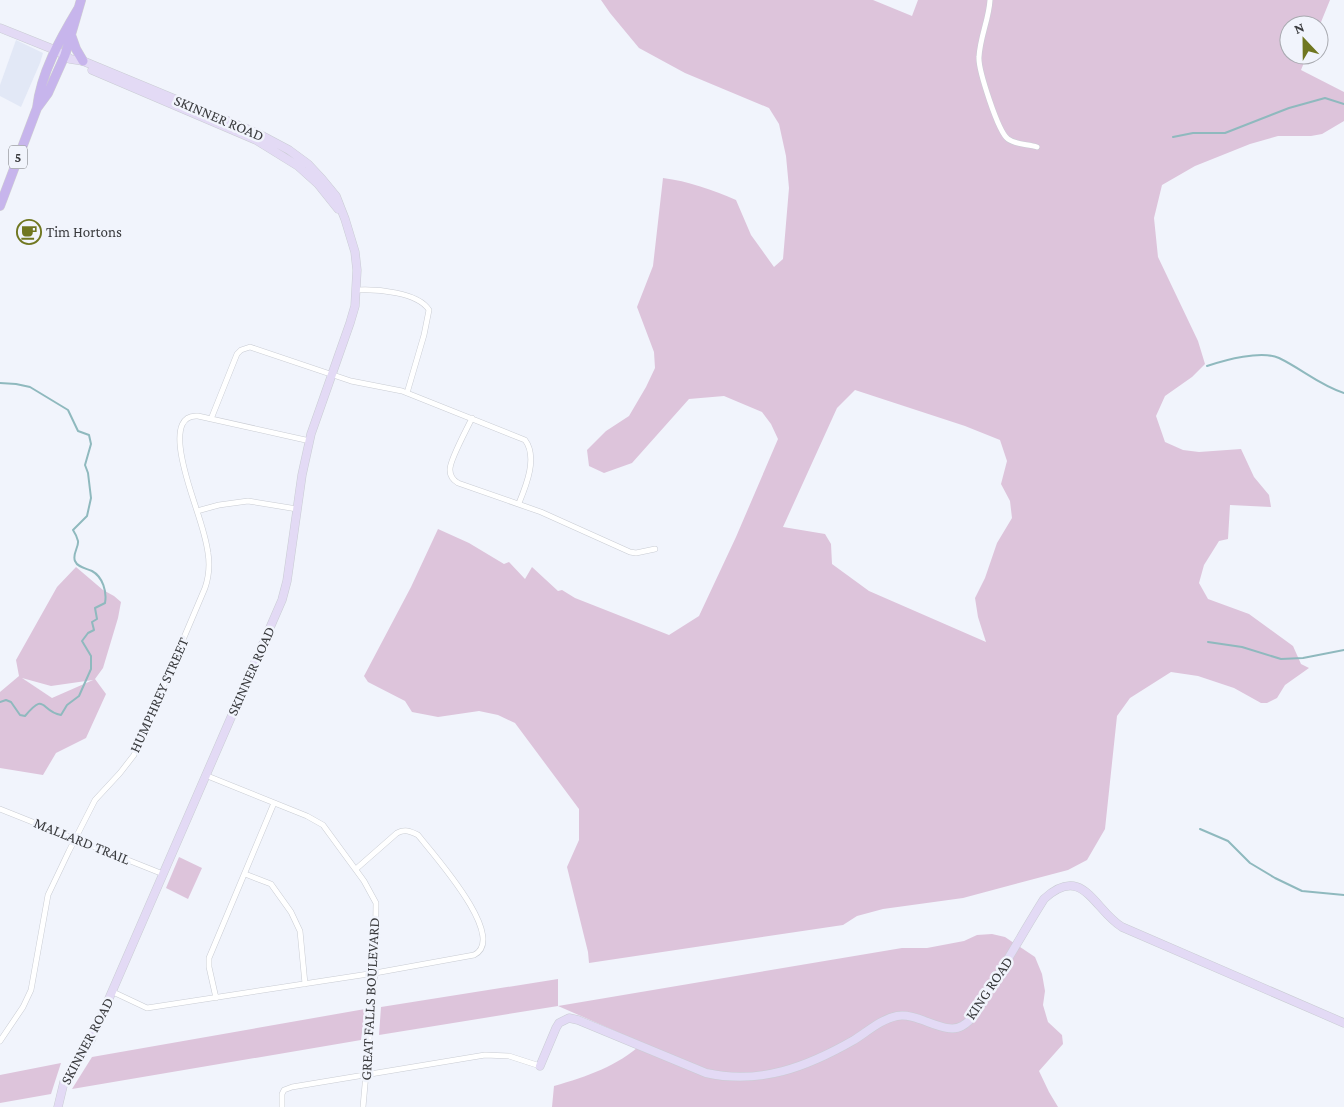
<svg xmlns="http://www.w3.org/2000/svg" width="1344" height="1107" font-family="'Crimson Pro',serif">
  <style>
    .built { fill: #e2e8f6 }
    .green { fill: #ddc4db; fill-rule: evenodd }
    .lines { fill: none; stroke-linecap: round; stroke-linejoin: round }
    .stream { stroke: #8fb9be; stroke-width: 2 }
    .street-casing { stroke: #c9ccd3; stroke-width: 6 }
    .secondary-casing { stroke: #c9ccd3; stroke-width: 9 }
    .primary-casing { stroke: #d0d0d1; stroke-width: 10 }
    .street { stroke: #fff; stroke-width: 5 }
    .secondary { stroke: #e3daf5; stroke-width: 8 }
    .primary { stroke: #c7b5ec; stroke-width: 9 }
    .labels { text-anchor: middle; stroke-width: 5; stroke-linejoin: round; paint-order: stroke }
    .shield { fill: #f1f4fc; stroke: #717277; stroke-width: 1 }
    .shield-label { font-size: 14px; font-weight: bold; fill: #3a3b3e }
    .street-label { font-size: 15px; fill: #3a3b3e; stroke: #f1f4fc }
    .poi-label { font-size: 15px; fill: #3a3b3e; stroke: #f1f4fc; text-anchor: start }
  </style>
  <rect width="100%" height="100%" fill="#f1f4fc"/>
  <!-- built -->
  <path class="built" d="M16 40 43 53 40 63 21 107 0 96V85Z"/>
  <!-- green -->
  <path class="green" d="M601 0H873L912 16 918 0H1330L1319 27V25H1289V55H1307L1301 70 1344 92V121L1322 134 1311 136H1278L1250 144 1195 166 1162 185 1154 218 1158 257 1198 341 1205 364 1192 377 1165 396 1156 416 1165 442 1183 450 1199 452 1241 449 1254 477 1269 495 1271 507 1230 505 1228 539 1219 541 1204 565 1199 583 1208 599 1249 614 1293 646 1301 664 1309 668 1285 685 1277 698 1267 703H1261L1234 688 1198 676 1171 672 1130 698 1117 716 1105 829 1087 860 1068 870 963 898 883 909 857 916 843 925 589 963 588 952 567 867 579 840V809L515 723 498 715 479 711 438 717 412 712 405 701 368 682 364 676 411 587 438 529 469 543 504 564 509 562 525 579 532 567 558 591 562 590 575 598 669 635 699 616 736 537 778 439 771 424 762 412 724 396 689 399 632 463 604 473 589 466 587 450 606 431 629 416 646 387 655 368 654 352 637 307 653 266 663 178C688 181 713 190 736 200L751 235 774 267 783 259 789 188 786 156 779 124 769 108 685 73 639 48 610 13ZM855 390 965 426 1000 440 1007 461 1001 484 1010 501 1012 518 997 543 985 578 975 598 978 617 986 642 869 591 832 564 831 544 825 534 783 527 837 408Z
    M76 567 103 590 114 596 121 602 118 618 103 668 95 679 106 694 86 738 56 753 43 775 0 768V692L19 676 16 660 57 587ZM22 678 51 686 93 680 52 698Z
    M179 857 202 868 188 899 166 888Z
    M992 934 1005 937 1035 957 1042 974 1045 991 1043 1005 1048 1022 1062 1035 1063 1044 1039 1071 1049 1092 1058 1107H552L554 1086C588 1076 616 1067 643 1043L558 1006 379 1035 381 1007 558 979V1006L902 948H927L964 941 977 935Z
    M365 1009 361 1040 72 1089 92 1057Z
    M61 1063 51 1094 0 1103V1075Z"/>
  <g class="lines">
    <!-- stream -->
    <path class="stream" d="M1173 137 1193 133H1225L1289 108 1325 98 1344 104
      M1207 366C1225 360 1261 350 1279 358 1302 369 1319 385 1344 393
      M0 383 16 384 30 387 68 410 78 431 89 435 91 444 85 465 88 473 91 498 87 516 73 530C75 533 77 537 78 541 79 547 72 554 75 561 78 568 86 568 92 571 103 577 107 592 105 603L95 608 97 619 92 622 94 630 88 633 82 641 91 656V669L79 696 67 705 61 715C40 711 46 691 25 716L20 715 11 702 6 700 0 702
      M1208 642 1242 647 1281 659 1303 658 1344 650
      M1200 829 1228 841 1250 863 1275 878 1302 891 1344 895"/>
    <defs>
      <path id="street" d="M990 0C989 19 980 37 979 57 978 69 998 132 1008 139 1016 145 1028 144 1037 147
        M357 290C376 289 418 292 429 310L424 335 407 393
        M472 418C467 429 449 461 450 470 450 476 453 480 458 483L541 512 630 552 636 553 655 549
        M211 419 237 354 241 350 250 347 351 381 402 391 525 440C538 457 526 486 519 503
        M197 511 219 505 248 501 297 509
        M205 775 307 816 323 825 364 881 376 903 375 973 363 1107
        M0 809 163 874
        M245 874 271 884 291 912 300 931 305 984
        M113 992 147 1008 375 973 474 955C509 938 432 853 418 835 410 831 405 829 397 833L356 869
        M216 998 209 967V958L274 803
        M0 1041 23 1007 31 990 48 895 69 851 95 800 120 773 134 755 205 588C209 576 210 565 208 553 206 538 201 523 196 508 191 491 161 413 198 416L310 441
        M282 1107V1094L284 1090 292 1087 485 1055 509 1056 540 1066"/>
      <path id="secondary" d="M0 28 55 50 69 58
        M92 70 256 140 298 166 318 184 338 209
        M540 1066 556 1028 559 1023 569 1018 578 1020 706 1073C760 1085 807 1067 854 1040 867 1032 881 1019 897 1016 918 1012 945 1036 962 1026 975 1019 982 1002 989 990 1008 960 1025 929 1044 899 1083 863 1094 910 1122 927L1344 1023
        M58 1107 64 1082 91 1040 282 600 287 581 302 475 311 434 350 323 355 306 357 270 355 252 345 219 336 196 322 179 308 164 289 150 257 133 83 61 70 59"/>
      <path id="primary" d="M71 35 76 49 83 61
        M37 108 48 93 65 55 81 0
        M0 206 37 108C41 73 60 39 78 9"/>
    </defs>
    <!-- street casing -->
    <use href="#street" class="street-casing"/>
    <!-- secondary casing -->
    <use href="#secondary" class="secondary-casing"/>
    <!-- primary casing -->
    <use href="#primary" class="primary-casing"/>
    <!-- street -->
    <use href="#street" class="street"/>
    <!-- secondary -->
    <use href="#secondary" class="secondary"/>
    <!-- primary -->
    <use href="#primary" class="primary"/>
  </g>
  <!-- icons -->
  <defs>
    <symbol id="cafe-ring" viewBox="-11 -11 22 22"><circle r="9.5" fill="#f1f4fc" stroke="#707720" stroke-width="1.5"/><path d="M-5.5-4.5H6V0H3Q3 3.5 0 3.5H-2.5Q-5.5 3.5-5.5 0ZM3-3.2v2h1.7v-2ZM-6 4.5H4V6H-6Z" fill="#707720"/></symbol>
  </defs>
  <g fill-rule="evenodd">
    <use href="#cafe-ring" x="15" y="218" width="28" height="28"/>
  </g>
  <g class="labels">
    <!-- shield labels -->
    <rect class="shield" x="9" y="145.5" width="18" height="23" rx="4"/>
    <g class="shield-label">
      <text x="18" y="162">5</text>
    </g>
    <!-- street labels -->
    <g class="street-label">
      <text transform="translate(219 118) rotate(23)" y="5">SKINNER ROAD</text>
      <text transform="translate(251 671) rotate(-66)" y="5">SKINNER ROAD</text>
      <text transform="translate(159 695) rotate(-66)" y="5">HUMPHREY STREET</text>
      <text transform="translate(82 841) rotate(22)" y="5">MALLARD TRAIL</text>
      <text transform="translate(989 988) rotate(-56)" y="5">KING ROAD</text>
      <text transform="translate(370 999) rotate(-87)" y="5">GREAT FALLS BOULEVARD</text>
      <text transform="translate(87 1041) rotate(-62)" y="5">SKINNER ROAD</text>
    </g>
    <!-- poi labels -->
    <g class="poi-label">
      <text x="46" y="237">Tim Hortons</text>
    </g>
  </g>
  <!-- north arrow -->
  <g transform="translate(1304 40) rotate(338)"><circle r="24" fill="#f1f4fc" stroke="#a8aab0"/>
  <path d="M0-4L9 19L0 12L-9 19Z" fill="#707720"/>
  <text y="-8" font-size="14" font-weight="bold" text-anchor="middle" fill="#3a3b3e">N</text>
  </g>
</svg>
